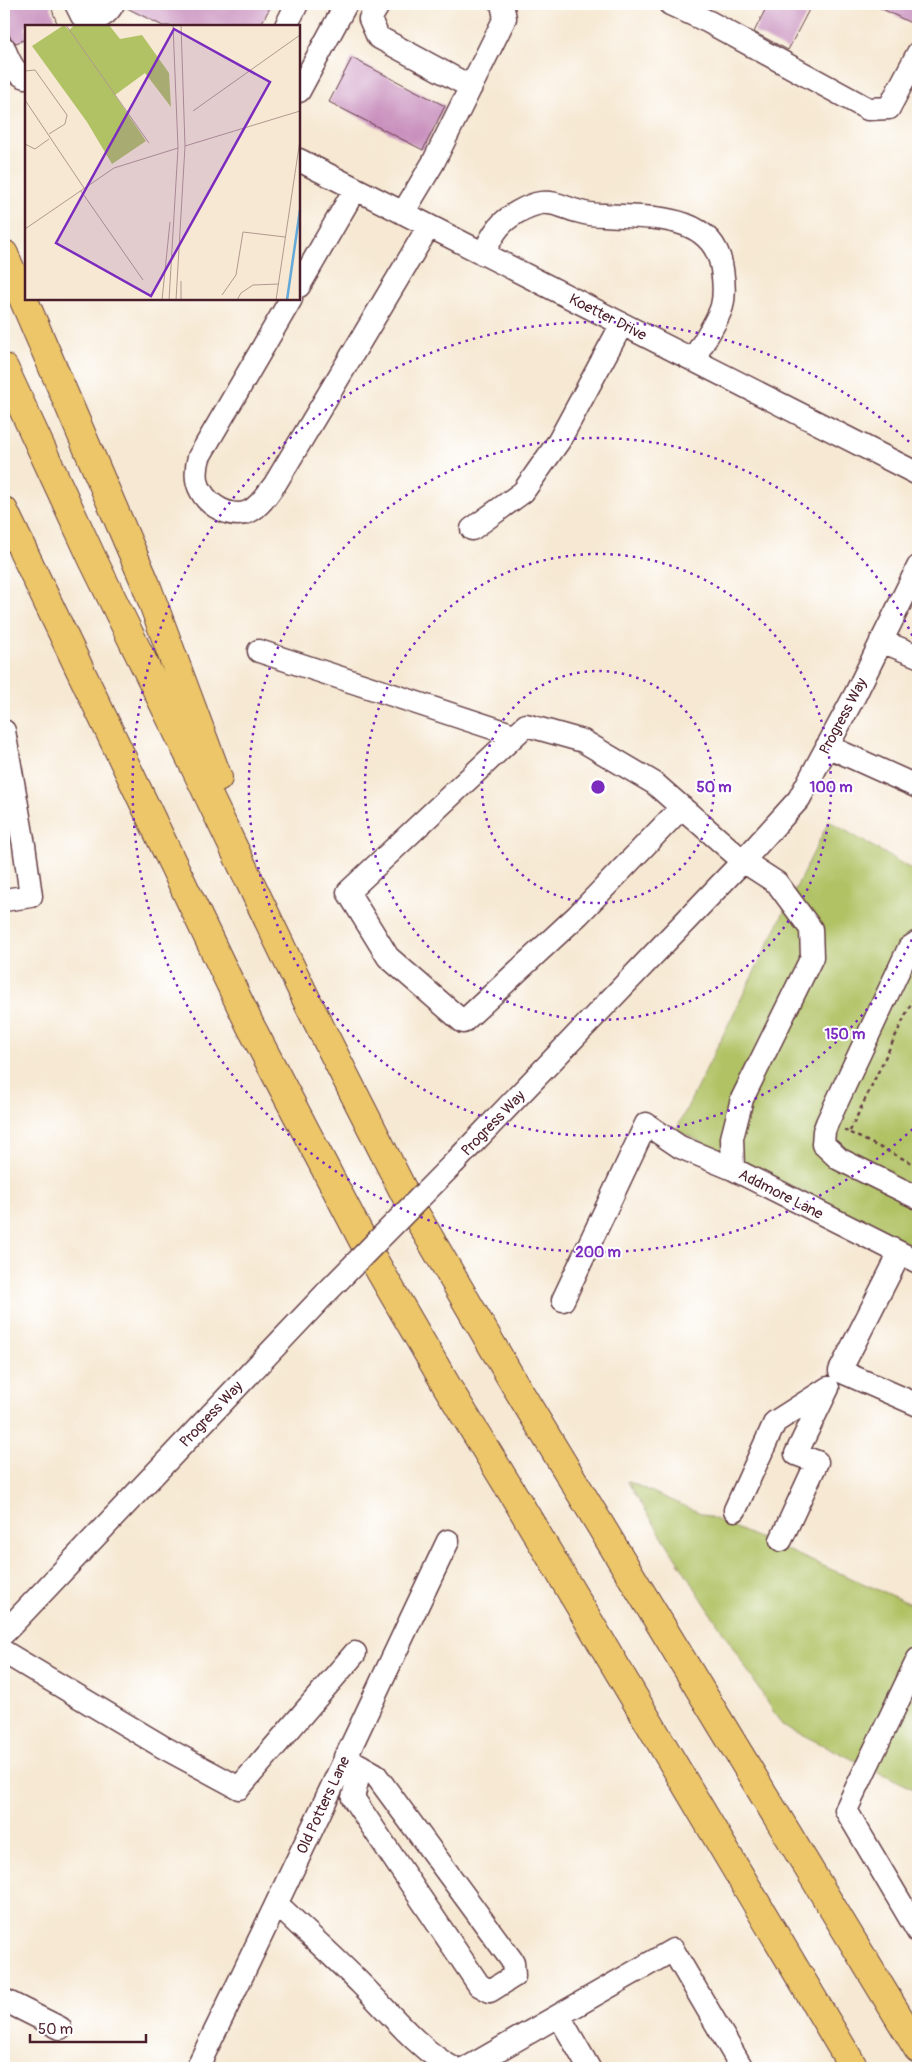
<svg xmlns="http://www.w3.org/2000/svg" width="922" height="2072" font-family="Pangolin,sans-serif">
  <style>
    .green { fill: #b1c265; stroke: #7e7048 }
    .building { fill: #c991be }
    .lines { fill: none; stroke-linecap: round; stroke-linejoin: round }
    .minor-casing { stroke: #643d44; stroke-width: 25 }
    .highway-casing { stroke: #643d44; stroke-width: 30 }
    .path { stroke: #643d44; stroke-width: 2.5; stroke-dasharray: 4 4; stroke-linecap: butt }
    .minor { stroke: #fff; stroke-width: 22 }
    .highway { stroke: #ecc669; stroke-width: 28 }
    .minor-bridge-casing { stroke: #643d44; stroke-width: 25; stroke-linecap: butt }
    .minor-bridge { stroke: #fff; stroke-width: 22 }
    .ring { fill: none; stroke: #7b2cbf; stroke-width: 2.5; stroke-dasharray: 2.5 5 }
    .labels { text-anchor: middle; stroke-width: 4; stroke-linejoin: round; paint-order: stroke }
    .street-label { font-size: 15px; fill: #4a1f2b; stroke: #fff }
    .inset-river { fill: none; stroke: #62a8d8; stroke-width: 2.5 }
    .inset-road { fill: none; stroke: #b1988f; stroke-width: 1 }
    .view { fill: #7b2cbf; fill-opacity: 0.15; stroke: #7b2cbf; stroke-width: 2.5 }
    .inset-edge { fill: none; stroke: #4a1f2b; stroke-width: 2.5 }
    .centre { fill: #7b2cbf; stroke: #fff; stroke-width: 2.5 }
    .ring-label { font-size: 15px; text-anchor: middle; font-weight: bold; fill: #7b2cbf; stroke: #fff; stroke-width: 4; stroke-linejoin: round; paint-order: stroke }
  </style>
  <rect width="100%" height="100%" fill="#fff"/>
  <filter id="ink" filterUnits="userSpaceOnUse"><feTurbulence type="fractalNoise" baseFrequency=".02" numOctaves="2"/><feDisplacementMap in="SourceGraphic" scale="10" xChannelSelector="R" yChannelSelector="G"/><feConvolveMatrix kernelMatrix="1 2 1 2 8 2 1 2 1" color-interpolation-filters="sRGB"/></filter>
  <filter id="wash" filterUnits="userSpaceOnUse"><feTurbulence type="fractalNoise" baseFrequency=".0096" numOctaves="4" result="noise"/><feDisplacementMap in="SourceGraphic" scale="20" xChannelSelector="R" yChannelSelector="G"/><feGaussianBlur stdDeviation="1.12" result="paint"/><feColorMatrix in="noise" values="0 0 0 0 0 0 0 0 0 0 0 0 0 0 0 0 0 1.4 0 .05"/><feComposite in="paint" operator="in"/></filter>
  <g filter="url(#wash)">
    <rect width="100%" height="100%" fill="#f6e8d2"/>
    <!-- green -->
    <path class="green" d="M829 821 918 873V1248L676 1130Z
      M627 1481 918 1607V1791L782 1725Z"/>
    <g id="blocks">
      <!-- building -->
      <path class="building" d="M4 4H50L58 26H26V39L16 43 10 37 4 20Z
        M126 4H272L260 26H163L125 7Z
        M768 4H812L788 50 754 32Z
        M872 4H918V19L915 25Z
        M352 58 445 106 423 150 329 102Z"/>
    </g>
  </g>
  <g filter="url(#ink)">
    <use href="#blocks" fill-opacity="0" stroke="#643d44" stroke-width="1"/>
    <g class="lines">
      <defs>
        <path id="minor" d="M76 4 82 16 89 21C100 18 107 15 113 4
          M379 4 370 19 378 37 471 87
          M670 4 709 22 868 109 889 108 918 53
          M286 26 297 4
          M4 48C8 59 14 74 26 77
          M299 91 346 4
          M299 160 918 474
          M403 213 433 163 505 18 502 4
          M483 254C488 245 492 235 499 227 507 217 527 205 541 203 554 201 565 208 577 211 586 214 595 215 604 215 647 218 714 212 722 269 724 282 725 294 722 306 718 321 701 345 693 360
          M299 286 355 189
          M291 299 199 457C196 468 195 481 201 491 209 506 231 519 248 512 260 507 267 494 275 484L429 226
          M472 529 523 492 559 441 622 324
          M881 641 918 656
          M259 651 514 735
          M4 731 24 845 31 896 4 900
          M827 746 918 787
          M682 807 578 915 463 1022 388 957 348 892 526 725 583 741 654 783 743 861 777 883 811 929 812 957 742 1099 732 1138 733 1169
          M918 942 909 948 827 1123 824 1131 823 1144 839 1159 918 1198
          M455 1162 743 861 799 799 855 695 918 567
          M900 1253 840 1371 918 1405
          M563 1300 646 1124 680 1147 733 1169 918 1262
          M735 1510 775 1422 828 1388
          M781 1540 817 1462 796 1454 828 1388
          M4 1633 327 1292
          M4 1652 163 1747 239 1788 355 1653
          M918 1659 846 1810 918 1932
          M345 1757 375 1774 513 1962 514 1976 490 1991 479 1985 353 1798 361 1766
          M278 1905C305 1931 334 1957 361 1984 388 2011 420 2051 453 2068
          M4 2000 60 2028
          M559 2016 589 2068
          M197 2068C283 1894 364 1717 448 1541
          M467 2068 673 1950 742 2068"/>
        <path id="highway" d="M4 254 145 582 218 778
          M4 368 93 560 202 782 310 1007 412 1208 514 1383 918 2049
          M4 511 250 1025 369 1252 448 1388 521 1507 854 2068"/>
      </defs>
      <!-- minor casing -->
      <use href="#minor" class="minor-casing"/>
      <!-- highway casing -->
      <use href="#highway" class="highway-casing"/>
      <!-- path -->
      <path class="path" d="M844 1130 849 1133 918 989
        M850 1133 918 1166"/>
      <!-- minor -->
      <use href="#minor" class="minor"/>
      <!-- highway -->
      <use href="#highway" class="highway"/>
      <defs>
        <path id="minor-bridge" d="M327 1292 455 1162"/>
      </defs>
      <!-- minor-bridge casing -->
      <use href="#minor-bridge" class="minor-bridge-casing"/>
      <!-- minor-bridge -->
      <use href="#minor-bridge" class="minor-bridge"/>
    </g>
  </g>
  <!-- distance rings -->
  <g class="ring">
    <circle cx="598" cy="787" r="116"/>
    <circle cx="598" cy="787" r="233"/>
    <path d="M918 926A349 349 0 1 1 918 648"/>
    <path d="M918 1124A465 465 0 1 1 918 450"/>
  </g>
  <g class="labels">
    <!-- street labels -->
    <g class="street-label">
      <text transform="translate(608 317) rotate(27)" y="5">Koetter Drive</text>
      <text transform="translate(843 716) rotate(-62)" y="5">Progress Way</text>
      <text transform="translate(493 1123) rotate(-46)" y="5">Progress Way</text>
      <text transform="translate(781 1194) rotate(27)" y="5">Addmore Lane</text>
      <text transform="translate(211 1414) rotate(-47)" y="5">Progress Way</text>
      <text transform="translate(323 1805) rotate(-65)" y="5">Old Potters Lane</text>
    </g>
  </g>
  <!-- overview -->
  <g transform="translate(25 25)">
    <rect width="275" height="275" fill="#f6e8d2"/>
    <path d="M39 0 44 5 50 0H84L95 14 117 10 144 48 146 82 120 48 90 70 121 116 87 139 62 97 7 21Z" fill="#b1c265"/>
    <path class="inset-river" d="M262 275 275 185"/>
    <path class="inset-road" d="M41 0 124 118M0 46 10 45 42 90 40 99 24 109M0 75 59 163M168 86 275 10M0 119 10 124 24 114M160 121 275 86M56 166 118 255M0 204 89 143 153 123M156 256V275M197 270 211 250 218 207 260 212M137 275 145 197M144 275 153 123 148 0M151 275 160 121 156 0M212 275 216 268 228 260 254 259M251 275 275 115"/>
    <path class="view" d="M149 4 245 57 126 271 31 218Z"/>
    <rect width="275" height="275" class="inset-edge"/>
  </g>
  <circle cx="598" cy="787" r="8" class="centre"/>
  <g class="ring-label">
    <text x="714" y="792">50 m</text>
    <text x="831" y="792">100 m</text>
    <text x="845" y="1039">150 m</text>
    <text x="598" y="1257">200 m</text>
  </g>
  <!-- margin -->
  <rect width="922" height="2072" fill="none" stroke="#fff" stroke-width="20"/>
  <!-- scale -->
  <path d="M30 2034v8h116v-8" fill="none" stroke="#4a1f2b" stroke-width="2.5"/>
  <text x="38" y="2034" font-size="15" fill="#4a1f2b" stroke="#ffffff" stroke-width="4" paint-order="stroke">50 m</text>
</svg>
